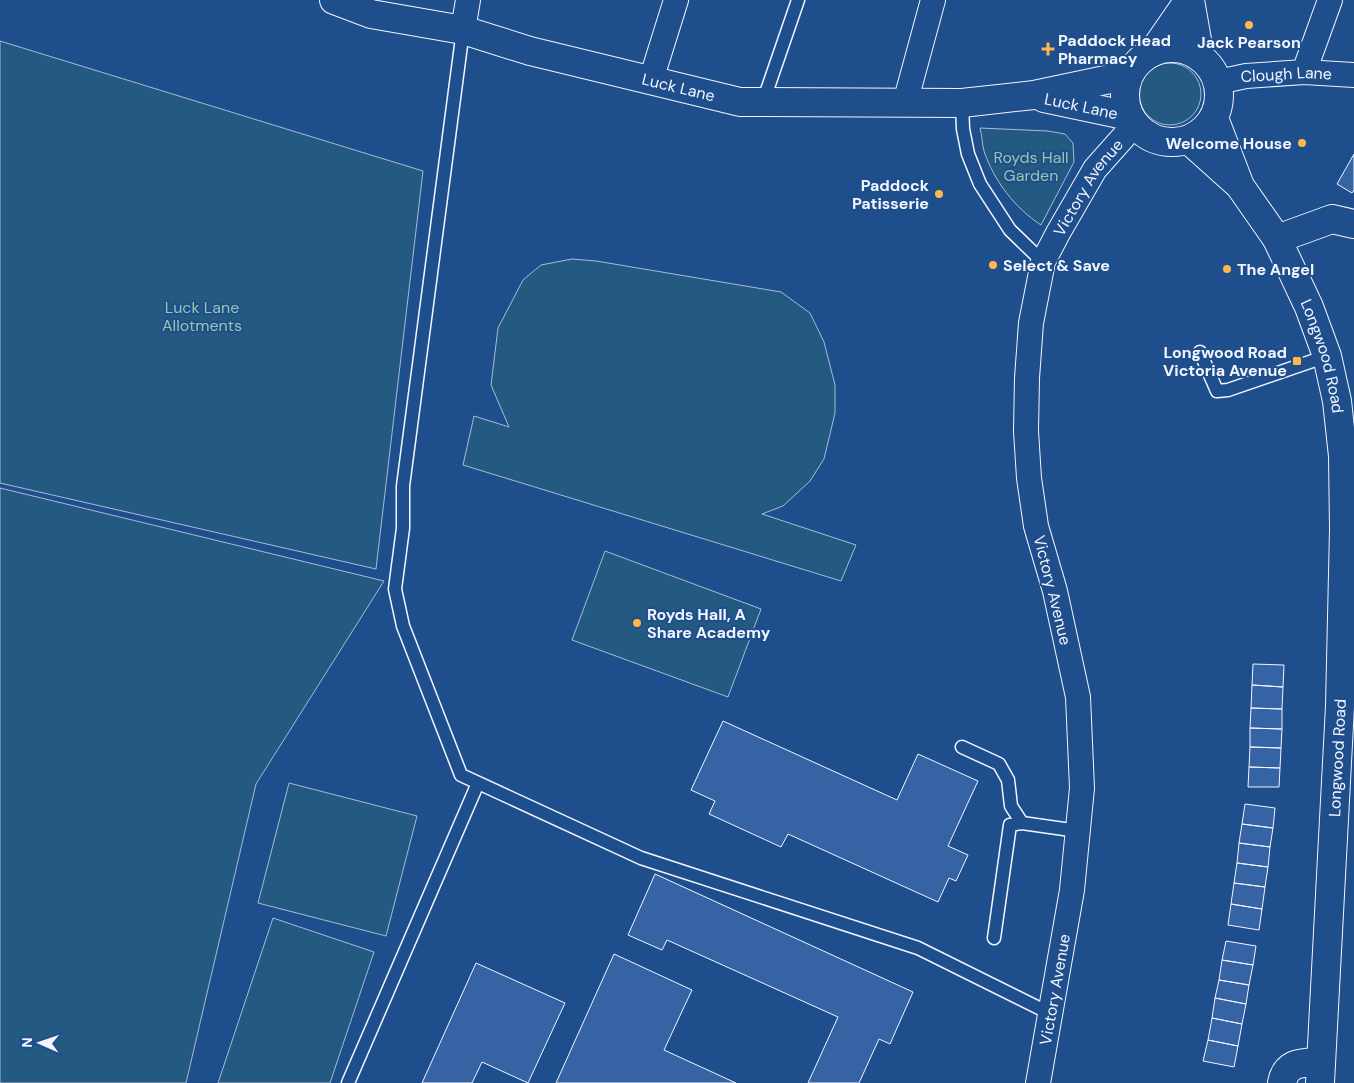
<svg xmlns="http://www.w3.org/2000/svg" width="1354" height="1083" font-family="'DM Sans',sans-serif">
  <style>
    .green { fill: #245a82; stroke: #a8bbd7 }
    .building { fill: #3563a3; stroke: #f2f6ff }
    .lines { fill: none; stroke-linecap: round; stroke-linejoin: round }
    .service-casing { stroke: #f2f6ff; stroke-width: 15 }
    .minor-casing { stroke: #f2f6ff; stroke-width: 26 }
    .tertiary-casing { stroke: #f2f6ff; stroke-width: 30 }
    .service { stroke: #1f4e8c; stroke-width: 12 }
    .minor { stroke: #1f4e8c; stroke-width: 24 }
    .tertiary { stroke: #1f4e8c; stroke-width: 28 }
    .poi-dot { fill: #ffb74d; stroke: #1f4e8c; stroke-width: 2 }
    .labels { text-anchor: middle; stroke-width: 4; stroke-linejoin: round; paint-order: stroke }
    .poi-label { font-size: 16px; font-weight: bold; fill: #f2f6ff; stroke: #1f4e8c; text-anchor: start }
    .street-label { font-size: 16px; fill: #f2f6ff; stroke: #1f4e8c }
    .park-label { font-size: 16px; fill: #97c8a6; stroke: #1f4e8c }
  </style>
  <rect width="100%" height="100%" fill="#1f4e8c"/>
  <!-- green -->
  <path class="green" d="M0 41 423 171 376 569 0 483Z
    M1139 94a31 31 0 1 1 62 0a31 31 0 1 1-62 0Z
    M980 128 1048 131 1065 134 1073 143 1074 162 1041 225C1015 208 994 181 984 151 982 144 982 135 980 128Z
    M572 259 596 261 781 292 810 313 824 342 835 385V413L824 459 810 481 783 506 762 514 856 545 841 581 463 465 474 416 509 427 491 385 498 328 523 280 541 265Z
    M0 488 384 581 256 784 186 1083H0Z
    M605 551 761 609 728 697 572 640Z
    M289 783 417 816 386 936 258 903Z
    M273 918 374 952 330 1083H218Z"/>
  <!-- building -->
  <path class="building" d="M1354 154V190L1352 193 1337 184Z
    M1253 664 1284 665 1283 687 1252 685Z
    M1252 685 1283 687 1282 709 1251 708Z
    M1251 708 1282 709V729L1250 728Z
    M723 721 897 800 918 754 978 781 948 846 968 855 956 881 949 878 938 902 788 834 781 847 709 814 715 801 691 790Z
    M1250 728 1282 729 1281 748 1250 747Z
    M1250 747 1281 748 1280 768 1249 767Z
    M1249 767 1280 768 1279 787H1248Z
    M1245 804 1275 808 1273 828 1242 824Z
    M1242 824 1273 828 1270 847 1239 843Z
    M1239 843 1270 847 1268 867 1237 863Z
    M1237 863 1268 867 1265 887 1234 883Z
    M655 874 913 992 890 1044 879 1039 859 1083H808L838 1017 667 940 662 950 628 935Z
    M1234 883 1265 887 1262 909 1231 904Z
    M1231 904 1262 909 1259 930 1228 925Z
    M1226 941 1256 946 1253 965 1222 960Z
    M614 954 692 990 664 1050 736 1083H556Z
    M1222 960 1253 965 1249 985 1219 980Z
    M476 963 565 1003 528 1083 482 1062 472 1083H422Z
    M1219 980 1249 985 1246 1004 1215 998Z
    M1215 998 1246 1004 1242 1024 1212 1018Z
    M1212 1018 1242 1024 1238 1046 1208 1040Z
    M1208 1040 1238 1046 1234 1067 1203 1061Z"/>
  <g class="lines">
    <defs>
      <path id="service" d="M463 30 403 486V528L395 589 403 626 461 775 641 858 918 948 1051 1014
        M763 102 798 0
        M962 103 963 129 968 154 980 184 1010 230 1043 262
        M1200 352 1217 391 1228 390 1327 356
        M962 747 999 764 1008 780 1011 806 1022 823
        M994 938 1010 825 1022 823 1078 831
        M348 1083 478 783"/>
      <g id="minor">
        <path d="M463 30 468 0"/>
        <path d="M1304 72 1330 0"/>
        <path d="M651 80 676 0"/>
        <path id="s1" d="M1218 82 1246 76 1304 72 1354 75"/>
        <path d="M905 103 933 0"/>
        <path id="s2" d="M1038 1083 1072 890 1082 788 1078 697 1055 591 1036 526 1029 478 1026 431 1027 378 1031 323 1043 262 1058 233 1095 169 1135 124"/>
      </g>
      <g id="tertiary">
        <path id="s3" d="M334 0 371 14 463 30 530 51 740 102 962 103 1034 95 1129 75"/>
        <path d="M1190 0 1200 57"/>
        <circle cx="1172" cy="95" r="47"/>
        <path d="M1153 52 1189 0"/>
        <path id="s4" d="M1044 98 1129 116"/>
        <path id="s5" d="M1214 118 1240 186 1277 239 1309 307 1327 356 1337 401 1343 456 1344 529 1340 706 1320 1083"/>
        <path d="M1189 140 1237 183"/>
        <path d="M1277 239 1332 219 1354 224"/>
        <path d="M1282 1083C1286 1061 1303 1063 1321 1062"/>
      </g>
    </defs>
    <!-- service casing -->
    <use href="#service" class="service-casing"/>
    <!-- minor casing -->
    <use href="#minor" class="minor-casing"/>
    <!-- tertiary casing -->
    <use href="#tertiary" class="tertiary-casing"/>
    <!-- service -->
    <use href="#service" class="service"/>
    <!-- minor -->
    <use href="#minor" class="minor"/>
    <!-- tertiary -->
    <use href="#tertiary" class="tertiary"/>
  </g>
  <!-- markers -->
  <g class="poi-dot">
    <circle cx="1249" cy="25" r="5"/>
    <path d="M1045.5 41.5h5v5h5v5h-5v5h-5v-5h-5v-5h5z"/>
    <circle cx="1302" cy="143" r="5"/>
    <circle cx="939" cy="194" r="5"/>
    <circle cx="993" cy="265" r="5"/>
    <circle cx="1227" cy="269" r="5"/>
    <rect x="1292" y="356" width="10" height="10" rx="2.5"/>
    <circle cx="637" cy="623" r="5"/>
  </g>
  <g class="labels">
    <!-- poi labels -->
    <g class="poi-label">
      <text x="1058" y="46">Paddock Head<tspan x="1058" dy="18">Pharmacy</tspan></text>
      <text x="1249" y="48" text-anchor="middle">Jack Pearson</text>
      <text x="1292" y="149" text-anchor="end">Welcome House</text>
      <text x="929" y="191" text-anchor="end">Paddock<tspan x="929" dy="18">Patisserie</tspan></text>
      <text x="1003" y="271">Select &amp; Save</text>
      <text x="1237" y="275">The Angel</text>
      <text x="1287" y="358" text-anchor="end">Longwood Road<tspan x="1287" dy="18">Victoria Avenue</tspan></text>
      <text x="647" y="620">Royds Hall, A<tspan x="647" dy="18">Share Academy</tspan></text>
    </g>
    <!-- street labels -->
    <g class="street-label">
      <text dy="6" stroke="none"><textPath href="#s1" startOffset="69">Clough Lane</textPath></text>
      <text dy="6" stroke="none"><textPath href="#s3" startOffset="356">Luck Lane</textPath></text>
      <text dy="6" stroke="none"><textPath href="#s4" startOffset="38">Luck Lane</textPath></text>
      <text dy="6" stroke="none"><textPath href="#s2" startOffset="919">Victory Avenue</textPath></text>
      <text dy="6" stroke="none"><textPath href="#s5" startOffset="264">Longwood Road</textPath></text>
      <text transform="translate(1053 590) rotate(76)" y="6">Victory Avenue</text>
      <text transform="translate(1337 758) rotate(-87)" y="6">Longwood Road</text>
      <text dy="6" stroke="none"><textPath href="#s2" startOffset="95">Victory Avenue</textPath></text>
    </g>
    <!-- park labels -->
    <g class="park-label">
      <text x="1031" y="163">Royds Hall<tspan x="1031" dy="18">Garden</tspan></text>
      <text x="202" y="313">Luck Lane<tspan x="202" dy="18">Allotments</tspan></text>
    </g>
  </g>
  <!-- north arrow -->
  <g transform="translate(40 1043) rotate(272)" stroke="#1f4e8c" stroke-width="4" paint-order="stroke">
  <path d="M0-4L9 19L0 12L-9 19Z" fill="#f2f6ff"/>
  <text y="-8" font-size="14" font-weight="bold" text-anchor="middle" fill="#f2f6ff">N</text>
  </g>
</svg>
